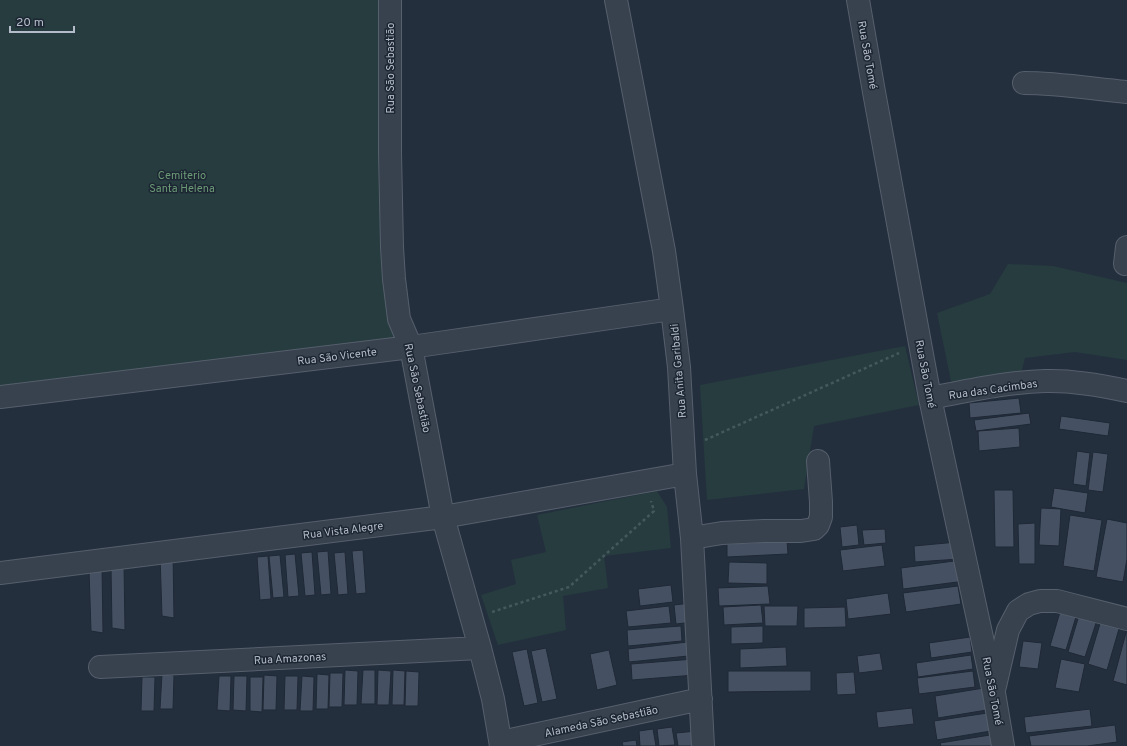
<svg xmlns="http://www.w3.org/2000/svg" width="1127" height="746" font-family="Overpass,sans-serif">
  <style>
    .green { fill: #263c3f }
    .building { fill: #455162; stroke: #1f2835 }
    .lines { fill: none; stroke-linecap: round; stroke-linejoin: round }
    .minor-casing { stroke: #565f6c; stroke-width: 24 }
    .path { stroke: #44595c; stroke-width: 2.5; stroke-dasharray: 3 3; stroke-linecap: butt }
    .minor { stroke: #38414e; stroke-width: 22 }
    .labels { text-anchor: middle; stroke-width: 3; stroke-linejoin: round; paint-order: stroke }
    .street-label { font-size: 11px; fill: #b4bcc9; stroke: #1d2633 }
    .park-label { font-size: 11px; fill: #6b9a76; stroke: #1d2633 }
  </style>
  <rect width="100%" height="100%" fill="#242f3e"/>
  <!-- green -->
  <path class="green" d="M0 0H393L395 340 0 386Z
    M1008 264 1053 266 1127 283V360L1075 352 1025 358 1021 373 952 386 937 313 990 294Z
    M905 346 919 405 814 426 804 489 707 500 700 385Z
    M657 491 667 507 671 548 604 556 608 588 563 596 566 630 498 645 481 595 516 584 511 560 546 552 537 515Z"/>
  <!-- building -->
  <path class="building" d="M1019 398 1021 413 970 418 969 403Z
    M1029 413 1031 424 976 431 974 420Z
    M1061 416 1110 423 1108 436 1059 429Z
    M1019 428 1020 447 979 451 978 431Z
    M1077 451 1090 453 1086 486 1073 484Z
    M1093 452 1108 454 1103 492 1088 490Z
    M1054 488 1088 493 1085 513 1051 507Z
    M994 490H1013L1014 547H995Z
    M1041 508 1061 509 1059 546 1039 545Z
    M1070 515 1102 520 1094 571 1063 566Z
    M1107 519 1127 523V559L1123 582 1096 577Z
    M1035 523V564H1019L1018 524Z
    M857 525 859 545 842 547 840 527Z
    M885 529 886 543 864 545 862 530Z
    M787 541 788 554 727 557V544Z
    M957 542 959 559 915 562 914 546Z
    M882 545 885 566 843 571 840 550Z
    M363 550 366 593 356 594 352 551Z
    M328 551 331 594 321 595 317 552Z
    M312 552 315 595 305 596 301 553Z
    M345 552 348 594 338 595 334 553Z
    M173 554 174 618 162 616 160 555Z
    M295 554 299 596 288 597 285 555Z
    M280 555 284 597 273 598 269 556Z
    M268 556 271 599 260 600 257 557Z
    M962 560 965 581 903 589 901 568Z
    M729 562 767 563V584L728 583Z
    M124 565 125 630 112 628 111 567Z
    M102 568 103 633 91 631 89 570Z
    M671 585 673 602 640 606 638 589Z
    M768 586 770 604 719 606 718 588Z
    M958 586 961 604 906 612 903 593Z
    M888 593 891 614 848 619 846 599Z
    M691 603 693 622 676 624 674 605Z
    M761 605 763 623 724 625 723 607Z
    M1062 605 1078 610 1066 650 1050 646Z
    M669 606 671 623 628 627 626 611Z
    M764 606H798L797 626H765Z
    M845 607 846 627 804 628V608Z
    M1080 612 1098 617 1085 657 1068 652Z
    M1102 617 1121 622 1107 670 1088 664Z
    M681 626 682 641 628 646 627 630Z
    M763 626V643L731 644V627Z
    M1127 629V685L1113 681Z
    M970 637 972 652 931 658 929 643Z
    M1023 641 1042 643 1038 669 1019 667Z
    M687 642 688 656 629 662 628 649Z
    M786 647 787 666 740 668V649Z
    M546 648 557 699 542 702 531 651Z
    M527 649 538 703 524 706 512 652Z
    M609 650 617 685 597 690 590 654Z
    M880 653 883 670 859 673 857 656Z
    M971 655 973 669 918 677 916 663Z
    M694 659 695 675 632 680 631 664Z
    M1061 659 1085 664 1079 692 1055 688Z
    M345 670 358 671 357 705H344Z
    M363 670H375V704H361Z
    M378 670 391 671 389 705H377Z
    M393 670 405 671 404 705H392Z
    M406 671 419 672 418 706H405Z
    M728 671H811V691L728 692Z
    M973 671 975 687 919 694 917 678Z
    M854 672 856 694 837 695 836 673Z
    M330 673H343L342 707H329Z
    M162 674 174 675 173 709H160Z
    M317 674 329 675 328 709H316Z
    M264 675 277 676 276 710H263Z
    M219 676H231L230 711 217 710Z
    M234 676H247L246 711 233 710Z
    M285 676H298L297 710H284Z
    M302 676 314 677 313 711H300Z
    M142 677H155L154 711H141Z
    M250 677H263L262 712 250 711Z
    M990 687 993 709 938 718 935 696Z
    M912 708 914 724 878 728 876 712Z
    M1090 709 1092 726 1026 733 1024 717Z
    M994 712 997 730 937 740 934 721Z
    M1115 725 1117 742 1087 746H1031L1029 736Z
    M672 727 675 745 659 746 657 729Z
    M653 729 656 746H640L639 731Z
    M697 731 699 746H678L676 733Z
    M990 735 992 746H941L940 743Z
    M636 740 637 746H623L622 742Z"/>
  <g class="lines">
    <defs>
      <path id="minor" d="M390 0V153L392 247 394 279 399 319 411 347 443 517 480 648 493 699 501 746
        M616 0 664 251 672 309 679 367 685 474 692 538 703 746
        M858 0 874 92 930 398 994 693 1003 746
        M1024 83C1059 83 1093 89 1127 92
        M1125 264 1127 247
        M0 397 411 347 672 309
        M930 398C968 391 1006 382 1045 381 1072 380 1100 385 1127 391
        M692 538 722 533 764 531H801L814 529 818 525 821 517V502L818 461
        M0 573 443 517 685 474
        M100 667 480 648
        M995 686 1008 630 1018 611 1029 604 1040 601H1057L1127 619
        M501 742 701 699"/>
    </defs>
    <!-- minor casing -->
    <use href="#minor" class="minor-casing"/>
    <!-- path -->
    <path class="path" d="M705 440 899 353
      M492 612 569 587 654 511 651 501"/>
    <!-- minor -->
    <use href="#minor" class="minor"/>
  </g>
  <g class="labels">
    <!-- street labels -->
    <g class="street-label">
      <text transform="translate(868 55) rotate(80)" y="4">Rua São Tomé</text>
      <text transform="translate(390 68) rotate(-90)" y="4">Rua São Sebastião</text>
      <text transform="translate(337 356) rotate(-7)" y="4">Rua São Vicente</text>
      <text transform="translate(678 371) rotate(-95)" y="4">Rua Anita Garibaldi</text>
      <text transform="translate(926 374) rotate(79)" y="4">Rua São Tomé</text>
      <text transform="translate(418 388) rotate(78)" y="4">Rua São Sebastião</text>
      <text transform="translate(993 389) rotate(-8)" y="4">Rua das Cacimbas</text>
      <text transform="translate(343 530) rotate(-7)" y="4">Rua Vista Alegre</text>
      <text transform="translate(290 658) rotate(-3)" y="4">Rua Amazonas</text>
      <text transform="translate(993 691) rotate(79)" y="4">Rua São Tomé</text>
      <text transform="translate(601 721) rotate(-12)" y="4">Alameda São Sebastião</text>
    </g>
    <!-- park labels -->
    <g class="park-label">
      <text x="182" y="179">Cemiterio<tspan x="182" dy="13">Santa Helena</tspan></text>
    </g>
  </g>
  <!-- scale -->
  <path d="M10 26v6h64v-6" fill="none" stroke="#b4bcc9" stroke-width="2"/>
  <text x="16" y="26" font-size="12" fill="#b4bcc9" stroke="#1d2633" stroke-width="3" paint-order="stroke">20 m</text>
</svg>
